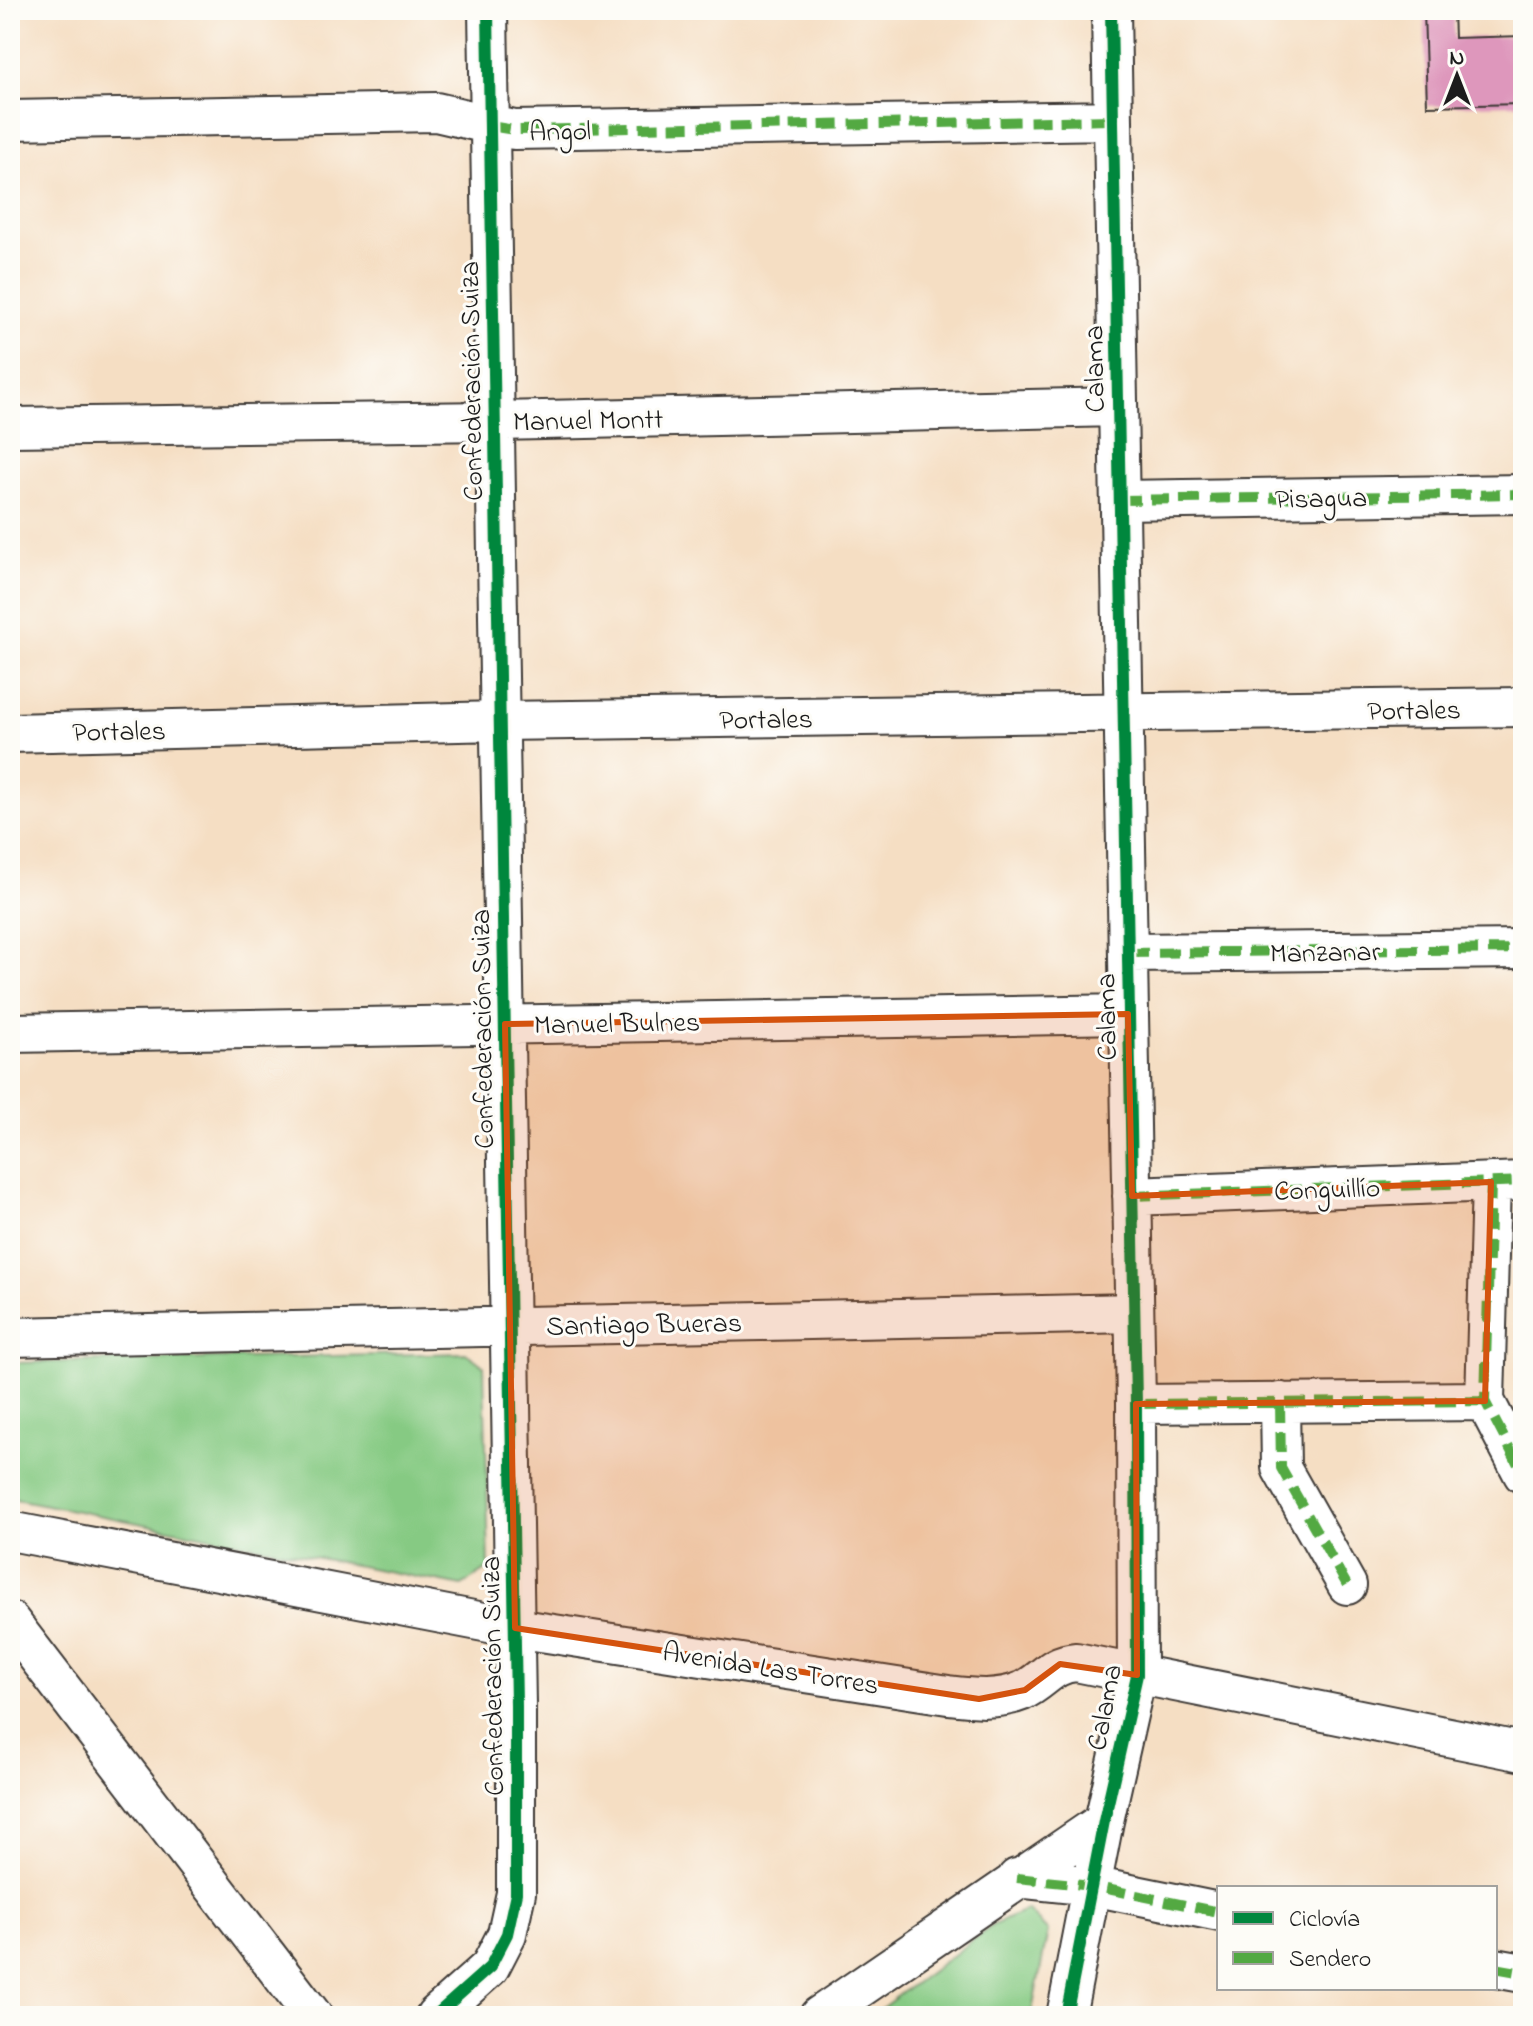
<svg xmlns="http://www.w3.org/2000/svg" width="1533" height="2026" font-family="'Indie Flower',sans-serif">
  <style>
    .green { fill: #86ca83; stroke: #517350; stroke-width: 2 }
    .building { fill: #de97bc }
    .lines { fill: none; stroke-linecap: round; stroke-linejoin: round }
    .street-casing { stroke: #3d3935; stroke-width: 42 }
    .street { stroke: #fff; stroke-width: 38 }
    .quiet { stroke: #52a943; stroke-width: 10; stroke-dasharray: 20 10; stroke-linecap: butt }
    .cycleway-casing { stroke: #fdfcf7; stroke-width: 17 }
    .cycleway { stroke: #00873e; stroke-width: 12 }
    .marked { fill: #d4530e; fill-opacity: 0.2; stroke: #d4530e; stroke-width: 6; stroke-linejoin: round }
    .labels { text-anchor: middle; stroke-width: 6; stroke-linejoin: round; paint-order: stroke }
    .street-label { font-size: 28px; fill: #1c1c1c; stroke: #fdfcf7 }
  </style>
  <rect width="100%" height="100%" fill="#fdfcf7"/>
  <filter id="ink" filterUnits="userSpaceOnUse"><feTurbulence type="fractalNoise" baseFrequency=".0125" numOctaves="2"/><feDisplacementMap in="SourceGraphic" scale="16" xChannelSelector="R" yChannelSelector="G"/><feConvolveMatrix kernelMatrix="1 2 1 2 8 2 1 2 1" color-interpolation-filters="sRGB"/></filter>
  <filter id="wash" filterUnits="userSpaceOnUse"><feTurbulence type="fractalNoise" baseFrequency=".006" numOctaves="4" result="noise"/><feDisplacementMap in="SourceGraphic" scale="32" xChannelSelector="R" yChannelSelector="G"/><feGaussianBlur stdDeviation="1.8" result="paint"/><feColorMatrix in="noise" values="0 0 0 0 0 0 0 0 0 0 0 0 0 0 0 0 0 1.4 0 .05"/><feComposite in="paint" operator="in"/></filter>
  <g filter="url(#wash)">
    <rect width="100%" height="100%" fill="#f5dec3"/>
    <!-- green -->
    <path class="green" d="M466 1353 484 1366 489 1568 462 1586 10 1498V1363Z
      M1027 1910 1048 1931 1031 2016H871L993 1925Z"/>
    <g id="blocks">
      <!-- building -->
      <path class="building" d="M1424 10H1453L1454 38 1523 36V104L1427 106Z"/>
    </g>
  </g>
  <g filter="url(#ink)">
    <use href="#blocks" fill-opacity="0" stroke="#3d3935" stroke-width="2"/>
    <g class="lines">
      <defs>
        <path id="street" d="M10 120 436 112 514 130 1113 120
          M10 427 494 421 1118 407
          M1120 500 1523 494
          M10 733 499 721 1523 707
          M1128 953 1523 949
          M10 1033 1128 1014
          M1491 1182 1485 1401 1523 1474
          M1132 1196 1523 1181
          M10 1337 1134 1313
          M1280 1402 1281 1468 1347 1585
          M1136 1404 1485 1401
          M10 1531 515 1628 948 1695C973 1698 998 1701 1022 1691 1044 1681 1050 1664 1076 1662L1523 1752
          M10 1621 313 2016
          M1017 1878 1092 1886 1219 1912
          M1495 1968 1523 1973
          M435 2016 490 1967 507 1934 516 1893V1706L488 10
          M819 2016 1104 1821
          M1066 2016 1104 1821 1137 1675 1136 1404 1111 10"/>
      </defs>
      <!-- street casing -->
      <use href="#street" class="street-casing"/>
      <!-- street -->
      <use href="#street" class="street"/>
      <!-- quiet -->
      <path class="quiet" d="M490 126 514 130 1113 120
        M1120 500 1523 494
        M1128 953 1523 949
        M1491 1182 1485 1401 1523 1474
        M1132 1196 1523 1181
        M1280 1402 1281 1468 1347 1585
        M1136 1404 1485 1401
        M1017 1878 1092 1886 1219 1912
        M1495 1968 1523 1973"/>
      <defs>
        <path id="cycleway" d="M435 2016 490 1967 507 1934 516 1893V1706L488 10
          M1066 2016 1104 1821 1137 1675 1136 1404 1111 10"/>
      </defs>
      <!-- cycleway casing -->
      <use href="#cycleway" class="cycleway-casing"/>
      <!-- cycleway -->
      <use href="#cycleway" class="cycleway"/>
    </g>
  </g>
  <!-- marked area -->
  <path class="marked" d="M1128 1014 1132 1196 1491 1182 1485 1401 1136 1404 1137 1675 1060 1664 1025 1690 979 1699 515 1628 505 1024Z"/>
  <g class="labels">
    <!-- street labels -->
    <g class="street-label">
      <text transform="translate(560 130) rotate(-1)" y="10">Angol</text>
      <text transform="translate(1093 369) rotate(-91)" y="10">Calama</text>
      <text transform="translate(470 381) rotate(-91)" y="10">Confederación Suiza</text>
      <text transform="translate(588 419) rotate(-1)" y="10">Manuel Montt</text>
      <text transform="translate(1321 497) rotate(-1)" y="10">Pisagua</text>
      <text transform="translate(1414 709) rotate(-1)" y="10">Portales</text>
      <text transform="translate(766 718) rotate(-1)" y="10">Portales</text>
      <text transform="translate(119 730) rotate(-1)" y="10">Portales</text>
      <text transform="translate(1325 951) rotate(-1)" y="10">Manzanar</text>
      <text transform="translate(1105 1017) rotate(-91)" y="10">Calama</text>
      <text transform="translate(617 1022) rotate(-1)" y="10">Manuel Bulnes</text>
      <text transform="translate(481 1029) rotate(-91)" y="10">Confederación Suiza</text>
      <text transform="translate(1327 1188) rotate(-2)" y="10">Conguillío</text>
      <text transform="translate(644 1323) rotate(-1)" y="10">Santiago Bueras</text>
      <text transform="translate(771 1667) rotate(9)" y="10">Avenida Las Torres</text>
      <text transform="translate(491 1676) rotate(-91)" y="10">Confederación Suiza</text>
      <text transform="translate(1103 1707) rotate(-79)" y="10">Calama</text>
    </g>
  </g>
  <!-- margin -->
  <rect width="1533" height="2026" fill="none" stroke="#fdfcf7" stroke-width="40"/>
  <!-- legend -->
  <rect x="1217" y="1886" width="280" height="104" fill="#fdfcf7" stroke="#a3a29f" stroke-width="2"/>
  <rect x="1233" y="1912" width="40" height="12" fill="#00873e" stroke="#a3a29f" stroke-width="2"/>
  <text x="1289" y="1926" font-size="24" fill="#1c1c1c">Ciclovía</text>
  <rect x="1233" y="1952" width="40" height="12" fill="#52a943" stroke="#a3a29f" stroke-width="2"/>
  <text x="1289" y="1966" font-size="24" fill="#1c1c1c">Sendero</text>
  <!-- north arrow -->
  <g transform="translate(1457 76)" stroke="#fdfcf7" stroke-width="6" paint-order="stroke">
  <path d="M0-6L14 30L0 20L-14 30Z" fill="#1c1c1c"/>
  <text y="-12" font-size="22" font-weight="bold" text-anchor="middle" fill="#1c1c1c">N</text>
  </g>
</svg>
